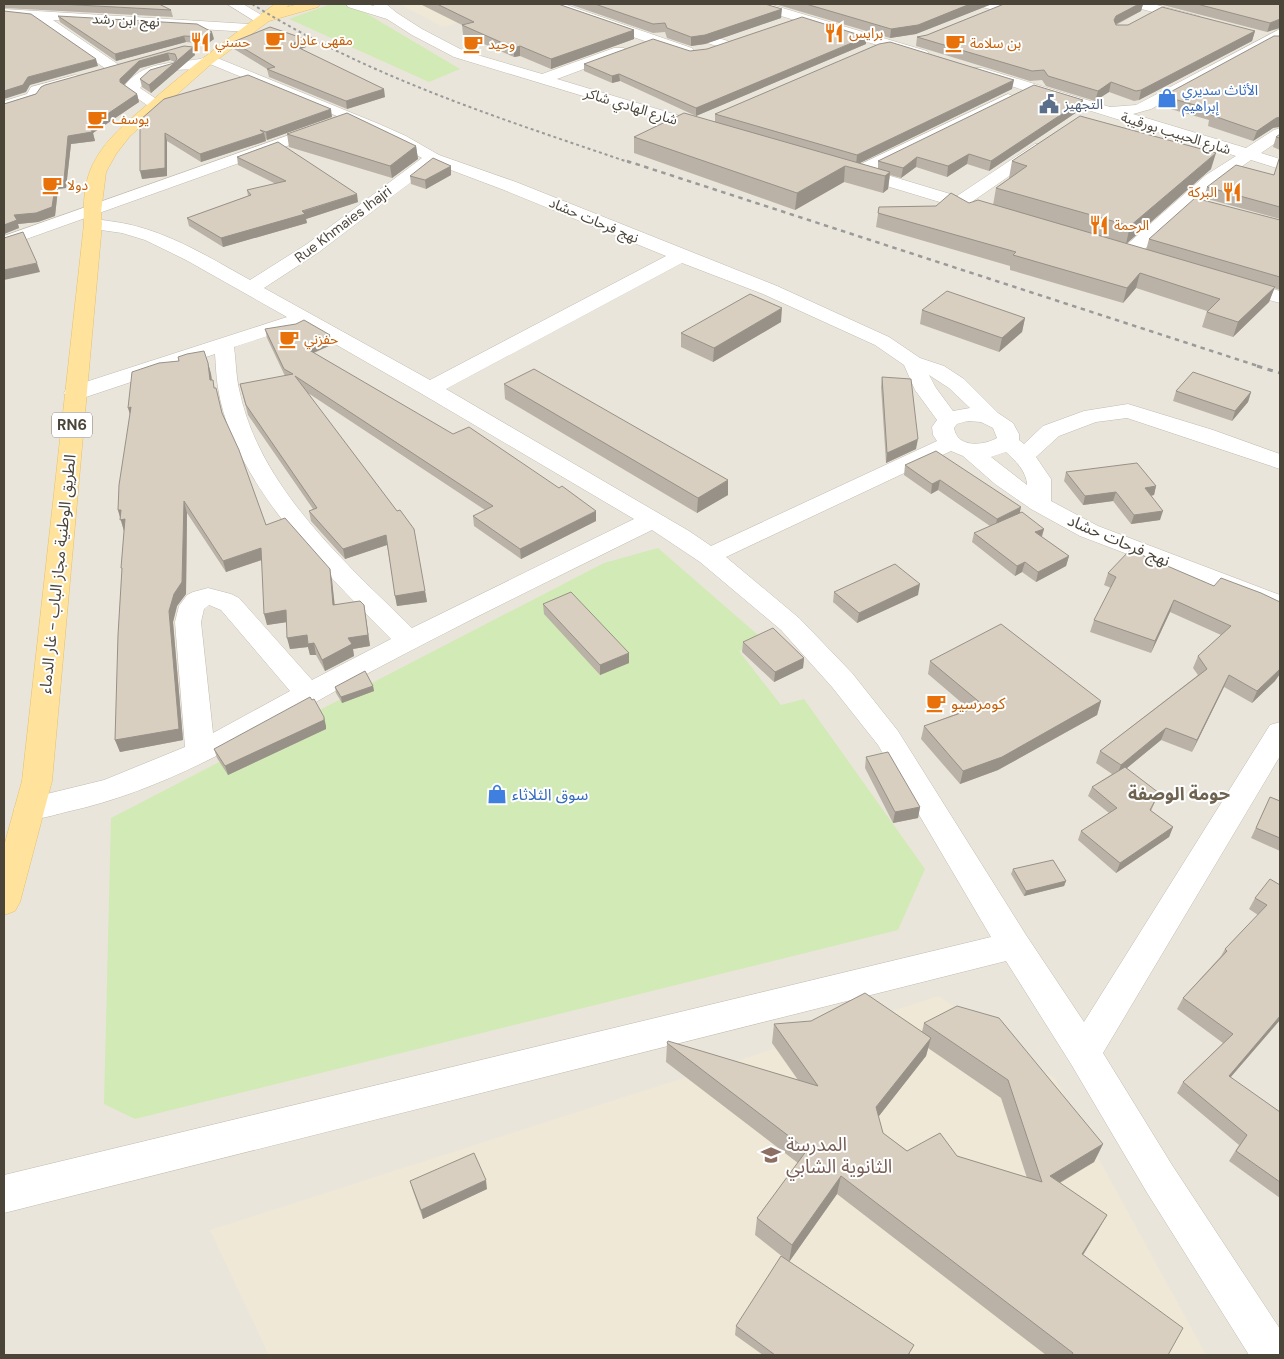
<svg xmlns="http://www.w3.org/2000/svg" width="1284" height="1359" font-family="'DM Sans','Noto Sans Arabic',sans-serif">
  <style>
    .residential { fill: #eae5da }
    .education { fill: #efe8d6 }
    .green { fill: #d2eab5 }
    .lines { fill: none; stroke-linecap: round; stroke-linejoin: round }
    .minor-casing { stroke: #c2bbae; stroke-width: 1 }
    .major-casing { stroke: #e6c16a; stroke-width: 1 }
    .minor { fill: #fff; fill-rule: evenodd }
    .major { fill: #ffe39c; fill-rule: evenodd }
    .rail-far2 { stroke: #9a9a9a; stroke-width: 2; stroke-dasharray: 3 3; stroke-linecap: butt }
    .rail-far1 { stroke: #9a9a9a; stroke-width: 2.5; stroke-dasharray: 4.5 4.5; stroke-linecap: butt }
    .rail { stroke: #9a9a9a; stroke-width: 3; stroke-dasharray: 5.5 5.5; stroke-linecap: butt }
    .wall { fill: #bab2a6; fill-rule: evenodd }
    .shaded-wall { fill: #979187 }
    .building { fill: #d8cfc1; stroke: #979187 }
    .labels { text-anchor: middle; stroke-width: 4; stroke-linejoin: round; paint-order: stroke }
    .far-street-label { font-size: 14px; fill: #4b4439; stroke: #fff }
    .far-food-label { font-size: 14px; fill: #c56008; stroke: #fff; text-anchor: start }
    .far-shop-label { font-size: 14px; fill: #366cbe; stroke: #fff; text-anchor: start }
    .far-service-label { font-size: 14px; fill: #4e5e75; stroke: #fff; text-anchor: start }
    .shield { fill: #fff; stroke: #817c74; stroke-width: 1 }
    .shield-label { font-size: 15px; font-weight: bold; fill: #4b4439 }
    .street-label { font-size: 16px; fill: #4b4439; stroke: #fff }
    .food-label { font-size: 16px; fill: #c56008; stroke: #fff; text-anchor: start }
    .shop-label { font-size: 16px; fill: #366cbe; stroke: #fff; text-anchor: start }
    .neighbourhood-label { font-size: 18px; font-weight: bold; fill: #6e6250; stroke: #fff }
    .near-education-label { font-size: 19px; fill: #785e54; stroke: #fff; text-anchor: start }
  </style>
  <rect width="100%" height="100%" fill="#f6f3ec"/>
  <!-- residential -->
  <path class="residential" d="M4 4H1280V1355H4Z"/>
  <!-- education -->
  <path class="education" d="M400 4H521L443 27Z
    M939 996 1055 1079 1206 1355H269L210 1230Z"/>
  <!-- green -->
  <path class="green" d="M328 5H352L460 69 429 82 289 19Z
    M658 548 766 642 739 651 781 705 804 699 925 869 898 930 135 1119 104 1104 111 818 604 563Z"/>
  <g class="lines">
    <defs>
      <path id="minor" d="M227 4H243L268 19 266 22H256Z
        M346 4H366L374 6 373 4H386L397 13 422 29 464 51 542 74 614 48H624L626 51 624 54 557 79 714 126 716 129 714 132H702L454 57 412 35 387 19 348 7Z
        M545 4H564L692 48 694 51 692 54H682L547 7Z
        M749 4H769L927 51 929 54 927 57H917L751 7Z
        M980 4H1001L1005 7 998 11 982 7Z
        M1132 4H1153L1199 16 1201 19 1194 23 1134 7Z
        M4 9 249 24 256 28 249 32 53 20 119 65 121 68 119 71H109L34 19 4 17Z
        M677 25 728 41 730 44 723 48 672 32 670 29 672 26Z
        M1280 29V38L1151 109 1133 114 1246 148 1274 130 1280 128V140L1261 153 1280 159V169L1251 160 1218 183 1137 256 1130 258 1123 256 1121 252 1123 248 1206 175 1236 156 972 74 970 71 972 68H982L1110 107 1136 105Z
        M210 55 379 124 406 136 439 155 516 182 777 286 889 337 920 358 944 366 964 379 998 413 1013 423 1019 434V440L1024 444 1043 426 1084 411 1128 404 1213 430 1280 454V469L1127 418 1096 422 1059 436 1036 457 1051 479V501L1098 526 1280 595V612L1080 536 1031 509 995 484 963 456 951 451 726 557 799 618 852 673 898 731 1026 935 1084 1022 1270 725 1280 722V756L1103 1053 1172 1165 1280 1329V1355H1249L1146 1191 1071 1064 1006 961 4 1213V1175L991 937 878 745 832 687 781 630 700 562 652 530C559 576 466 621 374 670 274 723 178 788 66 812 50 816 34 822 18 817L14 809 18 801 104 780 185 747 175 622 179 606 187 595 193 592 208 588 231 594 239 598 312 680 391 639C326 573 233 483 218 388 216 377 216 365 215 354L83 398 75 399 67 398 64 393 67 388 287 317 186 260 145 240 122 233 87 228 84 224 87 220C94 218 102 220 109 221 161 227 205 255 250 280L307 244 422 158C356 120 281 94 210 64 199 72 180 68 167 71 156 73 148 80 140 88L161 102 164 105 161 108H151L123 88C141 61 171 64 200 59 204 58 206 56 210 55ZM435 164 504 190 666 256 430 380 264 288 319 252ZM682 263 763 294 875 345 904 365 915 390 937 420 932 427 933 435 937 441 711 546 689 531 446 389ZM302 325 422 394 634 519 412 628C344 561 259 487 239 389 236 376 236 361 234 347ZM929 375 949 388 970 408 953 411 936 388ZM968 421 981 422 993 428 997 438C983 446 957 448 954 428L957 424ZM1006 452C1015 460 1027 472 1027 485L991 457ZM209 605 221 610 290 691 213 733 201 622 204 609Z
        M75 75 80 76 82 79 80 82 42 93 38 100 4 111V101L27 94 31 87Z
        M1008 94 1013 96 1016 99 1013 102 874 171 957 196 1035 144H1047L1049 147 1047 150 973 201 988 205 991 209 988 213 982 214 976 213 847 174 845 170 847 166 853 165 861 167 863 163Z
        M323 123 329 125 331 128 329 131 4 247V236Z
        M1236 279 1280 291V303L1229 289 1226 285 1229 281Z"/>
      <path id="major" d="M275 4H289L287 7 299 4H320L318 7 269 21 209 66 130 136 116 154 106 172 101 212 102 224 52 781 20 902 15 911 4 915V846L22 781 84 224C83 208 84 186 90 171 102 140 131 119 155 98 194 64 234 34 275 4Z"/>
    </defs>
    <!-- minor casing -->
    <use href="#minor" class="minor-casing"/>
    <!-- major casing -->
    <use href="#major" class="major-casing"/>
    <!-- minor -->
    <use href="#minor" class="minor"/>
    <!-- major -->
    <use href="#major" class="major"/>
    <!-- rail-far2 -->
    <path class="rail-far2" d="M252 4C368 77 502 119 631 163"/>
    <!-- rail-far1 -->
    <path class="rail-far1" d="M627 161 1261 367"/>
    <!-- rail -->
    <path class="rail" d="M1257 366 1280 373"/>
  </g>
  <!-- wall -->
  <path class="wall" d="M4 4H159L171 10 173 17 4 8Z
    M420 4H558L634 30V39L551 69 520 56 514 57 463 35 462 25Z
    M569 4H765L781 18 705 44 691 46 667 38 665 32 653 33Z
    M775 4H992L916 34 890 38Z
    M1004 4H1143L1141 11 1116 25 1255 31 1252 41 1139 100 1134 101 1109 92 1095 101 1046 86 1042 80 1030 81 916 46 917 37 927 35Z
    M1159 4H1280L1267 32Z
    M58 16 214 39 207 44 186 42 116 61 60 22Z
    M1280 36 1273 128 1253 141 1208 126 1209 120 1160 106 1163 96Z
    M866 37V44L696 116 620 81 612 83 584 71V64L690 51Z
    M233 42 306 47 301 49 385 97 347 109 269 77 267 69 234 49Z
    M184 46 195 55 151 93 142 87 140 79 174 63 175 62 170 60 140 68 124 85 137 94 139 102 93 133 95 141 71 144 66 188 58 189 55 216 38 222 18 224 19 228 4 234V104Z
    M1012 89 859 163 878 169V161L1083 100 1080 110 989 171 967 164 947 177 916 167 901 178 890 175 888 189 883 193 844 182 795 210 634 153V137L715 121V114Z
    M332 117 267 140 265 139 266 141 201 162 167 141V176L142 179 140 120Z
    M287 134 416 146 418 159 392 178 289 147Z
    M1280 134V150L1273 147 1276 137Z
    M237 157 358 202 306 219 307 223 223 247 189 226 187 218 248 196 247 190 276 184 238 165Z
    M1280 159V219L1204 198 1207 187 1274 175Z
    M1012 161 1211 169 1126 244 1146 250 1149 239 1280 220V290L1274 288 1269 302 1233 337 1202 327 1207 311 1136 288 1123 303 1010 270V266L876 227 879 207 936 206 969 203 993 205 996 188 1010 178H1009Z
    M451 175 426 189 411 184 410 176Z
    M922 310 1025 318 1022 332 999 352 920 324Z
    M781 322 713 362 681 347V333Z
    M265 329 330 335 331 345 314 353 596 521 521 559 474 526 473 516 485 510 308 393 425 591 427 602 397 606 387 545 345 559 311 521 309 511 313 509 248 415 240 384 285 376 267 338Z
    M208 363 211 374 212 380 222 413 266 525 332 580 334 604 364 605 370 646 353 649 354 656 325 671 316 655H310L308 647 290 649 286 622 267 625 262 560 226 572 187 513 186 594 177 606 173 622 183 740 120 752 115 740 124 531 118 510Z
    M882 377 916 449 886 463 881 387Z
    M504 384 728 495 697 513 505 399Z
    M1176 391 1251 392 1248 402 1232 421 1173 401Z
    M905 465 1020 513 1044 529 1042 537 1069 556 1066 566 1036 582 1022 572 1015 576 972 542 974 533 990 526 938 490 931 494 904 475Z
    M1066 472 1156 486 1154 495 1151 496 1160 520 1131 524 1113 501 1083 505 1064 481Z
    M1108 573 1214 586 1275 681 1252 703 1224 687 1192 752 1161 740 1127 768 1155 802 1151 811 1173 827 1169 837 1116 873 1078 840 1081 831 1109 813 1088 796 1092 787 1112 774 1096 763 1100 751 1198 675 1193 668 1198 656 1221 635 1170 612 1151 653 1090 632 1094 620 1111 588 1104 585Z
    M834 592 918 595 857 623 833 602Z
    M543 604 629 653V663L600 675 544 614Z
    M743 642 804 658 803 668 774 682 742 652Z
    M930 661 1101 701 1097 715 998 770 960 784 921 739 924 726 969 709 928 674Z
    M373 686 374 691 342 703 336 693 335 687Z
    M326 726V729L228 775 217 758 214 749Z
    M866 757 920 807 918 818 893 823 865 768Z
    M1270 797 1280 801V851L1251 838Z
    M1013 869 1066 881 1064 886 1024 896 1011 874Z
    M1280 885V1020L1230 1078 1280 1112V1198L1229 1161 1239 1145 1177 1093 1183 1082 1223 1043 1177 1009 1183 998 1221 956 1225 949 1258 915 1249 909 1255 898Z
    M924 1023 1103 1144 1094 1162 1060 1183 1107 1215 1097 1232 1083 1255 1168 1355H1046L837 1194 789 1262 910 1353 909 1355H763L735 1335 736 1326 788 1261 755 1235 757 1218 798 1163 666 1062 667 1043 798 1080 772 1043 774 1024 922 1032ZM928 1048 1001 1098 1027 1178 957 1156 907 1151 883 1133 878 1117 926 1056Z
    M410 1181 487 1189 423 1219 413 1191Z"/>
  <!-- shaded-wall -->
  <path class="shaded-wall" d="M970 4H992L916 34 890 38 891 29Z
    M1139 4H1143L1141 11 1114 25V20L1116 16Z
    M782 9 781 18 705 44 691 46V37Z
    M1280 19V28L1267 32 1270 23Z
    M634 30V39L551 69V59Z
    M1255 31 1252 41 1139 100 1141 90Z
    M212 32 214 39 207 44 206 37Z
    M184 36 186 42 116 61 115 54Z
    M866 37V44L696 116V108Z
    M305 39 306 47 292 52 291 44Z
    M520 46V56L514 57V48Z
    M193 47 195 55 151 93 149 85Z
    M168 53 170 60 140 68 122 87V90L120 79 139 61Z
    M96 59 98 66 30 85 26 92 4 99V91L28 77Z
    M619 74 620 81 612 83V76Z
    M1014 80 1012 89 856 165 857 155Z
    M1111 82 1109 92 1095 101 1098 91Z
    M384 89 385 97 347 109 346 101Z
    M137 94 139 102 93 133 95 141 71 144 66 188 58 189 55 216 38 222 18 224 19 228 4 234V225L56 181 68 136 91 125Z
    M1083 100 1080 110 989 171 991 161Z
    M331 109 332 117 267 140 266 132Z
    M1280 117V127L1273 128 1253 141 1257 131 1276 118Z
    M165 133 167 141V176L142 179 140 171Z
    M264 133 266 141 201 162 200 154Z
    M416 146 418 159 392 178 390 166Z
    M1216 153 1211 169 1126 244 1130 226Z
    M969 154 967 164 947 177 948 166Z
    M917 157 916 167 901 178 903 168Z
    M451 166V175L426 189 425 180Z
    M845 166 844 182 795 210 797 193Z
    M890 172 888 189 883 193 885 176Z
    M357 194 358 202 306 219 307 223 223 247 221 238Z
    M37 263 40 272 4 280V270Z
    M1140 273 1136 288 1123 303 1127 288Z
    M1275 287 1269 302 1233 337 1238 322Z
    M782 308 781 322 713 362 714 348Z
    M1025 318 1022 332 999 352 1002 338Z
    M330 335 331 345 306 356 304 347Z
    M208 363 211 374 213 391 210 380Z
    M1251 392 1248 402 1232 421 1235 411Z
    M131 407V418L128 408Z
    M918 439 916 449 886 463 887 453Z
    M728 480V495L697 513 698 498Z
    M940 480 938 490 931 494 932 484Z
    M1156 486 1154 495 1142 497 1145 488Z
    M1116 492 1113 501 1083 505 1085 496Z
    M184 501 187 513 186 594 177 606 173 622 183 740 120 752 115 740 169 611Z
    M1021 507 1019 517 995 529 997 519Z
    M118 510H121L125 519 124 531Z
    M596 511V521L521 559 520 549Z
    M1163 511 1160 520 1131 524 1134 515Z
    M1044 529 1041 538 1035 532Z
    M386 535 387 545 345 559 343 549Z
    M261 548 264 559 226 572 223 561Z
    M1069 556 1066 566 1036 582 1038 572Z
    M1025 562 1022 572 1015 576 1017 566Z
    M330 569 332 580 336 616 333 605Z
    M920 584 918 595 857 623 859 613Z
    M425 591 427 602 397 606 395 596Z
    M1174 600 1170 612 1151 653 1155 641Z
    M364 605 370 646 353 649 354 656 325 671 322 660 348 638Z
    M286 610 288 622 267 625 264 614Z
    M307 635 314 643 316 655H310L308 647 290 649 287 638Z
    M629 653V663L600 675V665Z
    M804 658 803 668 774 682 775 672Z
    M1280 669V674L1275 681 1252 703 1257 691Z
    M1229 675 1224 687 1192 752 1197 740Z
    M373 686 374 691 342 703 341 697Z
    M1101 701 1097 715 998 770 960 784 963 771Z
    M324 717 326 726V729L228 775 225 766Z
    M1166 728 1161 740 1116 777 1121 765Z
    M920 807 918 818 893 823 895 812Z
    M1173 827 1169 837 1116 873 1120 863Z
    M1066 881 1064 886 1024 896 1026 891Z
    M1280 1016V1020L1222 1087 1229 1076Z
    M931 1038 926 1056 872 1125 876 1107Z
    M1103 1144 1094 1162 1042 1193 1050 1176Z
    M841 1176 837 1194 789 1262 792 1245Z
    M486 1180 487 1189 423 1219 421 1210Z
    M1107 1215 1097 1232 1073 1271 1082 1254Z"/>
  <!-- building -->
  <path class="building" d="M59 4H159L171 10Z
    M437 4H558L634 30 551 59 520 46 514 48 462 25 474 22Z
    M595 4H765L782 9 705 35 691 37 667 28 665 23 653 24Z
    M806 4H970L918 25 891 29Z
    M1004 4H1139L1116 16 1114 20 1116 25H1128L1162 7 1255 31 1141 90 1136 91 1111 82 1098 91 1048 76 1044 70 1032 71 917 37 927 35Z
    M1197 4H1280V19L1270 23Z
    M4 11 31 14 96 59 28 77 23 85 4 91Z
    M58 16 197 24 212 32 206 37 184 36 115 54Z
    M802 17 866 37 696 108 619 74 612 76 584 64 653 39 690 51 707 49Z
    M270 27 305 39 291 44 384 89 346 101 267 69 275 67 233 42Z
    M1274 36H1280V117L1276 118 1257 131 1211 115 1216 111 1163 96Z
    M890 42 1014 80 857 155 715 114 879 44Z
    M184 46 193 47 149 85 140 79 150 70 174 63 177 59 175 54 168 53 139 61 120 79V82L137 94 91 125 92 132 68 136 64 180 56 181 52 207 36 213 14 215 17 220 4 225V104L36 94 41 87 45 85Z
    M248 75 331 109 266 132 260 130 264 133 200 154 165 133V168L140 171V120L164 99Z
    M1034 85 1083 100 991 161 969 154 948 166 917 157 903 168 878 161Z
    M347 113 416 146 390 166 287 134Z
    M684 113 890 172 885 176 845 166 797 193 634 137Z
    M1080 116 1216 153 1130 226 996 188 1027 166 1012 161Z
    M1280 134V138L1276 137Z
    M278 142 357 194 302 211 305 214 221 238 187 218 251 195 247 190 286 181 237 157Z
    M433 158 451 166 425 180 410 176Z
    M1279 159H1280V207L1207 187 1236 165 1274 175Z
    M951 193 969 203 978 200 1275 287 1238 322 1207 312 1220 299 1140 273 1127 288 1013 255 1016 252 878 213 879 207 936 206Z
    M1195 198 1280 220V277L1149 239Z
    M23 232 37 263 4 270V238Z
    M947 291 1025 318 1002 338 922 310Z
    M750 294 782 308 714 348 681 333Z
    M304 320 330 335 304 347 453 434 469 427 559 488 562 486 596 511 520 549 473 516 493 506 295 376 397 511 400 510 414 529 425 591 395 596 386 535 343 549 309 511 317 508 246 405 240 384 293 374 284 369 265 329 296 324Z
    M204 351 208 363 210 380H213L214 388H216L222 413 239 450 266 525 285 518 330 569 333 605 360 601 364 605 368 635 348 638 352 644 322 660 314 643 308 644 307 635 287 638 286 610 264 614 261 548 223 561 184 501 182 582 174 594 169 611 179 729 115 740 118 635 122 568H121L125 519 120 520 121 510H118L119 485 131 407 128 408 132 372 159 363 179 361 178 357 187 354Z
    M534 369 728 480 698 498 504 384Z
    M1193 372 1251 392 1235 411 1176 391Z
    M882 377 911 379 918 439 887 453Z
    M936 451 1021 507 997 519 940 480 932 484 905 465Z
    M1137 463 1156 486 1145 488 1163 511 1134 515 1116 492 1085 496 1066 472Z
    M1022 512 1044 529 1035 532 1069 556 1038 572 1025 562 1017 566 974 533Z
    M1130 550 1214 586 1221 578 1261 593 1280 602V669L1257 691 1229 675 1197 740 1166 728 1121 765 1100 751 1207 669 1198 656 1231 626 1174 600 1155 641 1094 620 1116 577 1108 573Z
    M895 564 920 584 859 613 834 592Z
    M571 592 629 653 600 665 543 604Z
    M1001 624 1101 701 1002 757 963 771 924 726 983 705 930 661Z
    M773 628 804 658 775 672 743 642Z
    M365 671 373 686 341 697 335 687Z
    M310 697 312 700 314 699 324 717V720L225 766 214 749Z
    M888 752 920 807 895 812 866 757Z
    M1125 767 1159 793 1150 810 1173 827 1120 863 1081 831 1117 808 1092 787Z
    M1270 797 1280 801V838L1256 828Z
    M1053 860 1066 881 1026 891 1013 869Z
    M1270 879 1280 885V1016L1229 1076 1280 1112V1182L1236 1151 1247 1135 1183 1082 1233 1034 1183 998 1227 951 1225 949 1267 905 1255 898Z
    M865 993 931 1038 876 1107 883 1133 907 1151 940 1133 957 1156 1042 1182 1008 1080 924 1023 957 1006 999 1018 1103 1144 1050 1176 1107 1215 1082 1254 1183 1328 1168 1355H1072L1073 1353 841 1176 792 1245 757 1218 807 1150 667 1043 668 1041 818 1086 774 1024 811 1021Z
    M474 1153 486 1180 421 1210 410 1181Z
    M781 1256 914 1345 908 1355H775L736 1326Z"/>
  <!-- icons -->
  <defs>
    <symbol id="restaurant-bare" viewBox="-9 -9 18 18"><path d="M-5-6h1v4h1v-4h1v4h1v-4h1v5L-1.5 .5V6h-2V.5L-5-1ZM5-6V6H3V1.5H1.5Q1.5-4 5-6Z" fill="#e8710a" stroke="#fff" stroke-width="2.5" paint-order="stroke"/></symbol>
    <symbol id="cafe-bare" viewBox="-9 -9 18 18"><path d="M-5.5-4.5H6V0H3Q3 3.5 0 3.5H-2.5Q-5.5 3.5-5.5 0ZM3-3.2v2h1.7v-2ZM-6 4.5H4V6H-6Z" fill="#e8710a" stroke="#fff" stroke-width="2.5" paint-order="stroke"/></symbol>
    <symbol id="shop-bare" viewBox="-9 -9 18 18"><path d="M-5-2.5h2.3a2.7 3.5 0 0 1 5.4 0H5L5.5 6h-11ZM-1.5-2.5h3a1.5 2.3 0 0 0-3 0Z" fill="#3f7fe0" stroke="#fff" stroke-width="2.5" paint-order="stroke"/></symbol>
    <symbol id="civic-bare" viewBox="-9 -9 18 18"><path d="M-.6-6.5H3V-4.5H.6V-3L4-1V1h2V6H-6V1h2V-1L-.6-3ZM-1.2 2.5V6h2.4V2.5Z" fill="#5c6f8a" stroke="#fff" stroke-width="2.5" paint-order="stroke"/></symbol>
    <symbol id="school-bare" viewBox="-9 -9 18 18"><path d="M0-5L7-2L0 1L-7-2ZM-4 1L0 2.5L4 1V4Q0 6-4 4Z" fill="#8d6e63" stroke="#fff" stroke-width="2.5" paint-order="stroke"/></symbol>
  </defs>
  <g fill-rule="evenodd">
    <use href="#restaurant-bare" x="820" y="19" width="28" height="28"/>
    <use href="#cafe-bare" x="261" y="26" width="28" height="28"/>
    <use href="#restaurant-bare" x="186" y="28" width="28" height="28"/>
    <use href="#cafe-bare" x="941" y="29" width="28" height="28"/>
    <use href="#cafe-bare" x="459" y="30" width="28" height="28"/>
    <use href="#shop-bare" x="1153" y="84" width="28" height="28"/>
    <use href="#civic-bare" x="1035" y="90" width="28" height="28"/>
    <use href="#cafe-bare" x="83" y="105" width="28" height="28"/>
    <use href="#cafe-bare" x="38" y="171" width="28" height="28"/>
    <use href="#restaurant-bare" x="1218" y="178" width="28" height="28"/>
    <use href="#restaurant-bare" x="1085" y="211" width="28" height="28"/>
    <use href="#cafe-bare" x="275" y="325" width="28" height="28"/>
    <use href="#cafe-bare" x="922" y="689" width="28" height="28"/>
    <use href="#shop-bare" x="483" y="780" width="28" height="28"/>
    <use href="#school-bare" x="757" y="1141" width="28" height="28"/>
  </g>
  <g class="labels">
    <!-- far-street labels -->
    <g class="far-street-label">
      <text transform="translate(126 20) rotate(3)" y="5">نهج ابن رشد</text>
      <text transform="translate(631 106) rotate(17)" y="5">شارع الهادي شاكر</text>
      <text transform="translate(1176 133) rotate(17)" y="5">شارع الحبيب بورقيبة</text>
      <text transform="translate(594 220) rotate(23)" y="5">نهج فرحات حشاد</text>
      <text transform="translate(343 224) rotate(-37)" y="5">Rue Khmaies lhajri</text>
    </g>
    <!-- far-food labels -->
    <g class="far-food-label">
      <text x="849" y="38">برايس</text>
      <text x="290" y="45">مقهى عادل</text>
      <text x="215" y="47">حسني</text>
      <text x="970" y="48">بن سلامة</text>
      <text x="488" y="49">وحيد</text>
      <text x="112" y="124">يوسف</text>
      <text x="67" y="190">دولا</text>
      <text x="1217" y="197" text-anchor="end">البركة</text>
      <text x="1114" y="230">الرحمة</text>
      <text x="304" y="344">حفزني</text>
    </g>
    <!-- far-shop labels -->
    <g class="far-shop-label">
      <text x="1182" y="95">الأثاث سديري<tspan x="1182" dy="16">إبراهيم</tspan></text>
    </g>
    <!-- far-service labels -->
    <g class="far-service-label">
      <text x="1064" y="109">التجهيز</text>
    </g>
    <!-- shield labels -->
    <rect class="shield" x="52" y="412.5" width="40" height="25" rx="4"/>
    <g class="shield-label">
      <text x="72" y="430">RN6</text>
    </g>
    <!-- street labels -->
    <g class="street-label">
      <text transform="translate(1119 540) rotate(23)" y="6">نهج فرحات حشاد</text>
      <text transform="translate(57 574) rotate(-84)" y="6">الطريق الوطنية مجاز الباب - غار الدماء</text>
    </g>
    <!-- food labels -->
    <g class="food-label">
      <text x="951" y="709">كومرسيو</text>
    </g>
    <!-- shop labels -->
    <g class="shop-label">
      <text x="512" y="800">سوق الثلاثاء</text>
    </g>
    <!-- neighbourhood labels -->
    <g class="neighbourhood-label">
      <text x="1179" y="800">حومة الوصفة</text>
    </g>
    <!-- near-education labels -->
    <g class="near-education-label">
      <text x="786" y="1151">المدرسة<tspan x="786" dy="22">الثانوية الشابي</tspan></text>
    </g>
  </g>
  <!-- border -->
  <rect width="1284" height="1359" fill="none" stroke="#4b4439" stroke-width="10"/>
</svg>
